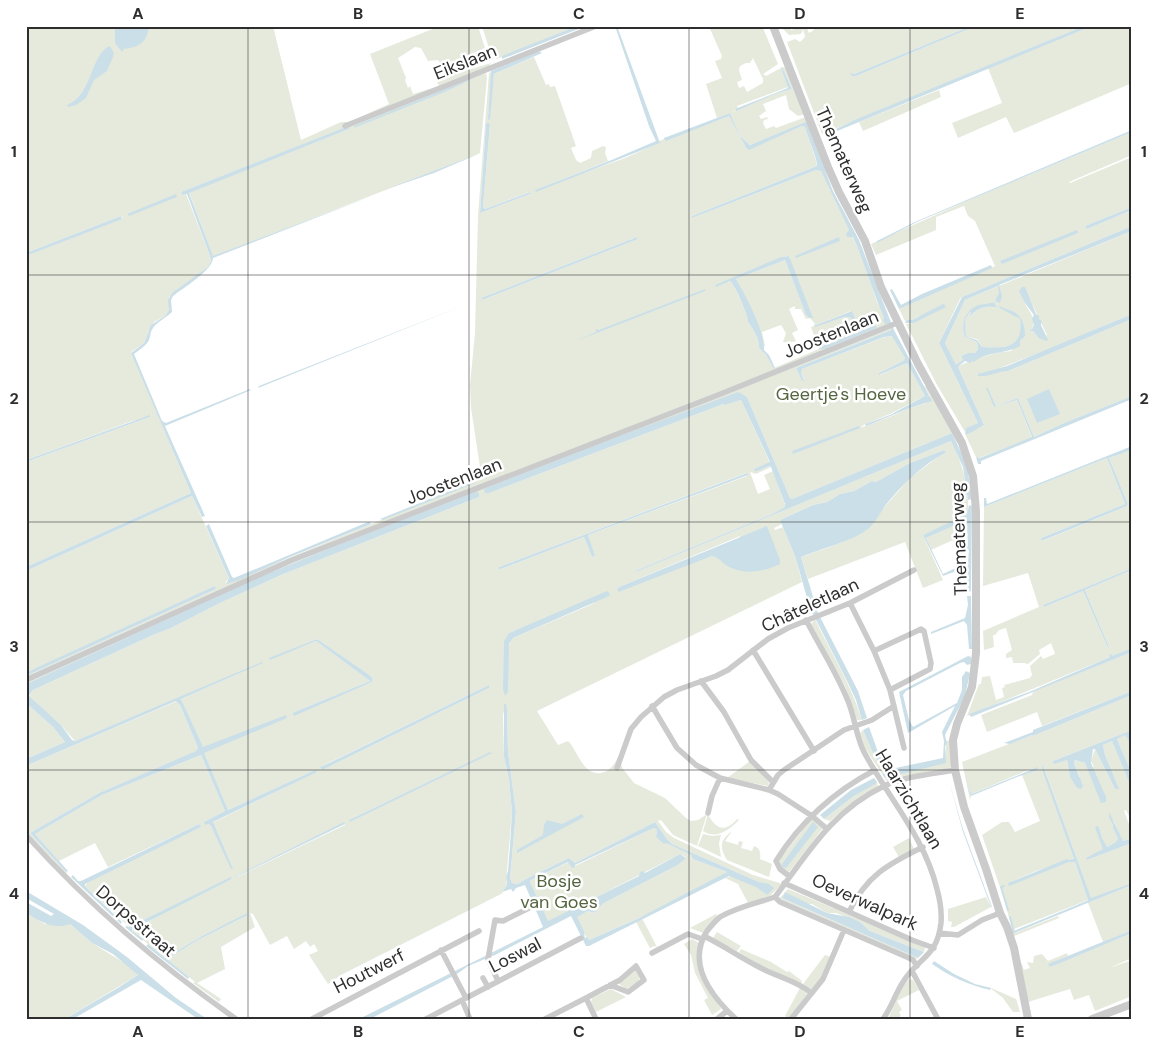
<svg xmlns="http://www.w3.org/2000/svg" width="1158" height="1045" font-family="'DM Sans',sans-serif">
  <style>
    .green { fill: #e5eadd; fill-rule: evenodd }
    .water { fill: #cbdfe8; fill-rule: evenodd }
    .lines { fill: none; stroke-linecap: round; stroke-linejoin: round }
    .stream { stroke: #cbdfe8; stroke-width: 2 }
    .minor { stroke: #cbcbcb; stroke-width: 5.5 }
    .tertiary { stroke: #cbcbcb; stroke-width: 8 }
    .grid { fill: none; stroke: #2e2e2e; stroke-width: 1; stroke-opacity: 0.55 }
    .labels { text-anchor: middle; stroke-width: 5; stroke-linejoin: round; paint-order: stroke }
    .street-label { font-size: 18px; fill: #2e2e2e; stroke: #fff }
    .park-label { font-size: 18px; fill: #556540; stroke: #fff }
    .neatline { fill: none; stroke: #2e2e2e; stroke-width: 2 }
    .grid-label { font-size: 16px; text-anchor: middle; font-weight: bold; fill: #2e2e2e }
  </style>
  <rect width="100%" height="100%" fill="#fff"/>
  <!-- green -->
  <path class="green" d="M26 26H273L301 140 341 122H349L389 104 370 54 440 26H478L485 48 460 59 465 71 491 63 483 75 486 73 487 78 480 153 476 155 213 257 189 192 349 129 348 127 181 192 182 195 186 194 210 256 211 261 208 267 169 297V310L165 316 154 322 148 332 144 343 131 352 191 493 26 567V462L150 417 132 421 26 460V256L123 218 121 216 26 253ZM415 47 421 48 428 61 438 60 443 67 440 73 434 75 439 86 413 94 410 86 408 88 405 80 406 78 398 58Z
    M482 26H577L497 59 492 58Z
    M707 26H766L763 28 778 64 763 74 766 76 781 68 788 87 737 106 738 108 732 112 775 94 792 89 782 67 787 68 805 114 798 116 789 109 786 95 763 104 766 111 759 116 761 119 767 117 768 119 764 120 763 123 766 129 774 126 776 128 806 117 807 123 750 145 740 136 730 113 717 118 706 84 722 78 715 61 721 59 722 56 711 31ZM753 58 763 79V83L747 92 744 86 739 88 737 82 742 80 739 70 740 66 746 63H750Z
    M787 26 791 30 806 26 809 33 814 30 813 26H971L854 74 852 73 856 76 976 26H1084L822 134 787 42 795 39 800 42 805 37 803 29 801 34 789 35 781 27Z
    M1092 26H1132V83L1014 133 1006 117 958 138 952 123 1002 103 988 68Z
    M534 57 546 85 549 84 550 87 555 86 576 146 571 148 576 160 580 163 591 158 592 151 603 146 606 147 605 153 608 161 535 190 625 158 659 143V141L664 139 666 140 729 116 746 148 749 149 802 126 805 127C807 135 817 160 817 166L692 216V218L816 170H821L862 257 877 302 891 328V330L796 368 802 381 804 380 801 373 802 369 885 337 893 336 905 358 903 361 879 373 880 375 907 363 925 396 890 414 865 424 860 428 892 416 910 408 927 403 930 396 924 386 927 387 952 433 792 499 790 498 747 397 721 399 489 493 721 405 741 400 770 463 754 469 755 472 769 466 771 467 756 474 750 472 758 494 770 489 764 475 773 471 785 505V507L772 514 635 571 636 572 951 441C963 463 969 489 968 513L956 520 923 535 943 580 923 588 905 542 808 579 801 557C819 550 867 538 874 519L910 478 938 457 946 453 944 450 910 463 876 482 872 481 854 491 840 494 827 502 813 505 780 520 782 524 774 528 775 530 783 527 795 556 802 582 537 711 558 745 568 741C578 751 583 776 601 773 610 771 614 765 618 757L623 769 634 783 665 798 686 818 691 821 698 820 707 814 697 846 673 835 661 820 658 821 666 832 674 838 753 875 780 883 781 885 769 897 748 903 738 884 725 878 731 876 757 887 767 895 769 885 759 882 672 844 667 839 655 822 575 863 569 858 526 879 518 884 512 883 510 878 516 812 508 752 507 708 505 704 503 716 504 757 509 779 512 812 506 882 507 885 502 892 503 893 343 974 328 984 309 955 318 951 314 944 310 947 306 941 294 949 287 936 270 945 253 914 250 913 255 927 221 947 225 969 197 983 221 999 219 1002 193 983 195 982 167 959 198 940 248 915V913L202 936 165 958 132 931 165 912 232 879 231 878 129 927 85 886 88 882 200 827 199 824 108 867 95 843 59 861 35 834 102 795 201 755 225 811 204 822 211 826 233 869 212 823 316 772 315 770 228 810 204 755V748L201 746 181 699 263 663 75 741 61 725 29 697 33 690 153 635 171 628 220 603 281 575 479 497 477 491 330 548 248 582 26 684V676L216 589 215 587 26 673V571L192 496 229 578 225 583H229L371 524 468 486 478 480H482L471 408 470 385 475 333 478 215 489 73 492 72 488 119 494 74ZM488 122 490 124 483 207 485 209 529 192 530 194 480 213 486 124ZM637 237 638 239 482 300 481 298ZM789 256 806 315 785 260 736 279 756 319 764 346H765L762 332 781 325 786 333 783 342 789 343 796 341 792 333 798 330 789 309 795 306V309H801L806 319 810 318 816 325 851 311 859 330 876 325 877 328 820 349 822 345 829 344 858 333 850 317H844L811 327 819 349 774 368 766 355 759 348C760 340 753 329 748 322 748 316 736 286 730 281L716 285 774 261 781 257ZM746 473 747 476 588 535 594 557H592L584 537 498 570 499 567ZM740 536 727 566 719 558 712 556 617 589 619 587ZM595 603 513 638C503 648 510 680 505 695L509 633 558 613ZM317 639 373 679 372 682 294 715 292 713 370 681 316 641 270 659ZM489 685V688L332 765 320 767ZM491 752 350 822 353 818ZM344 823 345 825 237 877 236 876Z
    M939 90 941 97 863 131 859 122Z
    M1132 132V155L1069 182 1070 183 1132 157V207L1085 226 1087 229 1132 210V226L962 297 960 299 939 343 978 423 967 428 965 432 936 383 906 324 914 323 919 316 912 320 905 321 899 309 995 266 975 221 968 216 964 206 936 217V230L876 255 871 244 969 200Z
    M1132 231V314C1102 326 1072 340 1042 352 1022 360 1000 366 982 377L998 371H1008L1132 319V396L1064 423 1034 437 1018 398 996 406 988 388 994 407 1017 400 1032 438 979 458 976 457 965 434 984 425 958 367C968 360 997 352 1011 351 1026 335 1027 338 1020 317L999 306 1020 319C1020 323 1021 328 1021 332 1020 350 994 347 982 347L977 339 967 337C964 331 967 326 965 320L970 312 971 313 968 320C975 309 984 304 996 308L994 302 968 313C964 321 961 328 965 337L977 342 978 349 975 353H968L961 356 963 360 956 366 945 343 965 300ZM1022 287 1034 308 1047 335 1040 338 1033 331H1028L1032 329C1037 317 1029 313 1025 303 1023 298 1023 292 1022 287Z
    M1132 450V568L1043 605 1044 607 1083 591 1108 648 1109 647 1085 590 1132 570V648L967 716 979 684H981L982 677 990 676 996 700 1004 697 1002 688 1005 687 1004 685 1030 678 1032 675 1030 666 1041 656 1043 659 1055 654 1051 643 1039 650 1040 654 1028 664 1024 663H1013L1012 657 1006 658V654L1012 650 1006 628 999 630 995 635H993L994 647 984 650 983 631 1039 607 1028 573 983 586 984 507 1107 458 1125 504 1041 538 1043 541 1127 506 1128 504 1109 458Z
    M966 520 968 525 967 544 957 550 953 540 931 550 926 538Z
    M815 619C831 653 851 684 862 720H857L845 686 811 624Z
    M1132 652V691L1042 726 1037 712 987 732 981 715 1032 695 1033 692 1039 689Z
    M1132 695V730L1053 761 1067 760 1070 777H1080L1074 763 1075 760 1085 763 1088 770 1094 767 1091 761 1095 749 1115 789H1118L1105 755 1103 745 1112 741 1129 781 1132 782V822L1126 810 1124 811 1132 832V838L1123 841 1119 835 1114 821 1109 818 1113 825V828L1118 839 1116 842 1107 847 1102 839 1099 827 1095 828 1104 849 1087 860 1132 843V883L1091 899 1044 767 1042 766 1074 859 1036 871 1008 883 1069 862H1075L1088 900 1014 929 1015 933 1058 916 1059 918 1014 936 1011 928H1012L1002 893 982 835 1002 822H1009L1015 832 1040 821 1022 775 1038 770H1028L972 794 967 785 971 796 970 800 962 762 1032 735 1033 736Z
    M177 701 180 705 198 748 197 751 99 793 30 833 66 872H68L65 873 26 831V766Z
    M26 703 53 727 65 742 26 759Z
    M863 730 872 751 888 777 945 759 946 741 951 740V767L947 769 912 775 888 783 865 748 860 733Z
    M1125 734 1132 746V774L1117 739Z
    M750 761 767 780 769 783 768 786 727 778Z
    M877 782 878 787 849 805 830 821 824 819 854 796Z
    M708 814C715 828 724 834 737 819L739 820C729 830 716 840 703 831Z
    M812 818 823 828 789 872 778 865 780 859Z
    M654 828 657 830 656 837 664 842 691 855 693 859 727 872C684 900 635 919 589 940L584 934 585 933 576 917 588 911 594 913 604 903 678 865 686 857 680 854 548 922 530 882 531 880 569 862 575 866Z
    M732 831 725 841 738 845 739 841 743 842 741 848 752 851 754 846C760 848 761 853 760 859L772 864 769 877 727 860C719 847 720 840 732 831Z
    M703 834 712 836 721 835 719 843 721 857 698 846Z
    M909 838 914 849 899 857 893 847Z
    M1132 885V930L1103 942 1088 903Z
    M788 889 925 947 924 952 870 931 860 922 836 913H827L812 904H806L785 892 782 898 918 958 916 959 785 902 780 898Z
    M986 897 991 907 954 927H951L952 922 948 921V909Z
    M26 913 45 924H70L92 943 126 964 138 975 65 1019H26Z
    M716 914 717 916 703 933 690 928Z
    M642 919 643 920 657 947 654 946 650 948 636 922Z
    M717 932 741 946 737 951 713 938Z
    M1132 933V958L1109 968 1132 960V996L1095 1011 1089 995 1074 1000 1070 989 1028 1002 1031 1013H1028L1021 964H1022L1024 970 1030 968 1027 962 1033 963 1034 956 1042 954 1048 961 1067 953 1068 956 1049 964 1050 967Z
    M692 939 699 943C693 970 704 987 720 1007L721 1009 712 1015 704 1000 708 998 695 973 691 955 684 944Z
    M741 949 771 962 787 972 789 971 802 981 801 983 762 967 739 952Z
    M825 955 831 957 823 977 812 989 803 984Z
    M635 970 640 977 639 981 626 989 619 984Z
    M909 979 913 980 919 990 897 1001 902 1010 899 1012 901 1016 896 1019H888L902 988Z
    M801 986 808 993 789 1019 785 1016Z
    M989 987 1016 999 1020 1012H1013L1003 998Z
    M611 989 626 997 596 1012 591 1003 592 998Z"/>
  <!-- water -->
  <path class="water" d="M115 26H149C147 43 139 47 124 49L122 52 115 43Z
    M577 26H586L502 59V56Z
    M615 26H617L660 143 536 192 535 190 614 159 656 141 649 126Z
    M971 26H976L856 76H852L850 73 854 74Z
    M1084 26H1092L825 136V134L857 119Z
    M110 46 114 53 113 57 107 71 94 80 86 98 76 105 68 107 67 105C93 95 90 54 110 46Z
    M539 51 542 53 494 74 490 120 488 119 491 71Z
    M782 67 792 89 775 94 736 111 735 109 788 88 781 68Z
    M480 75 447 91 354 128V126Z
    M730 113 740 136 750 145 806 122 807 123 833 191 859 240 894 330 932 401 910 408 866 426 865 424 890 415 925 396 907 363 879 375V373L903 361 905 358 892 336 884 337 802 369 801 373 804 381H802L796 368 891 330V328L890 324H885L883 320 884 317C872 291 865 263 853 237H847L846 234 849 230 821 171 816 170 692 218V216L817 166C818 160 807 136 805 127L802 126 749 150 746 148 729 116 666 141 664 139V138Z
    M488 122 490 124 483 207 485 209 530 192V194L480 213 486 124Z
    M349 126V129L189 193 213 256 377 194 213 258C213 270 183 288 173 296L171 300 172 312C166 318 158 321 153 328 150 332 151 335 149 340 146 346 139 350 134 354L162 421 166 423 250 389 251 390 165 426 205 516 202 517 192 496 26 571V567L191 493 131 353 144 343 151 325 165 316 169 310 168 300 172 293 208 267 211 261 210 256 187 194 182 195 181 192Z
    M1132 130V132L919 221 877 243V241L917 221Z
    M476 155 434 173 384 190 473 156Z
    M176 194 177 197 129 216 127 214Z
    M1132 207V210L1087 229 1085 226Z
    M121 216 122 219 26 256V253Z
    M1132 226V231L999 285 1002 296 1000 303 995 301 999 293 998 286 965 300 945 343 956 365 963 360 961 356 968 353H975L978 349 977 342 965 337C960 326 965 310 978 305 983 304 989 304 994 302L997 308C985 304 974 309 968 320L971 313 970 312 965 320C967 326 964 330 967 337L977 340 982 347C1006 348 1023 349 1020 319L1000 308 999 305C1003 309 1009 309 1014 312 1023 317 1025 327 1025 336L1020 341V346C1007 354 985 352 974 362L972 361 970 363 965 361 958 367 984 425 968 434H965L966 428 978 423 939 343 962 297Z
    M1077 230 1078 233 1002 264 1000 261Z
    M637 237 638 239 482 300 481 298Z
    M839 237 840 241 796 258 795 256Z
    M789 256 813 318H810L806 315 785 260 736 279C746 296 765 331 764 350L769 355 775 368 774 369 766 355 759 348C760 340 753 329 748 322 748 316 736 286 730 281L716 287 715 285 781 257Z
    M991 265 992 268 899 309 890 290 892 289 901 305 922 294Z
    M1022 287H1025L1036 314 1039 316V319L1042 321 1041 325 1048 340 1046 341 1039 338 1033 331H1028L1032 329 1034 325 1032 319 1034 315 1025 303 1019 291Z
    M705 289V291L576 341 596 332V329L599 330Z
    M467 304 258 388 259 386Z
    M943 304H944L946 307 914 323H905L907 320H912Z
    M852 311 859 329 876 325 877 328 824 349H819V346L829 344 858 332 850 317H844L815 327 814 324 816 325Z
    M1132 314V319L1008 371C998 371 986 378 978 376V374L1007 366Z
    M986 388H988L996 406 1018 398 1034 437 1064 423 1132 396V399L981 461V464H978L976 457 980 458 1032 437 1017 400 994 407Z
    M1049 389 1060 414 1037 423 1027 399Z
    M738 392 747 397 790 498 792 499 952 433 967 465 972 499 968 500 963 467 951 441 636 572 635 571 772 514 785 507V504L771 467 769 466 755 472 754 469 770 462 741 400 724 405 723 404 721 405 489 493H485L484 489 488 487 598 444Z
    M150 415V417L26 462V460Z
    M859 426 860 428 793 454 792 451Z
    M1132 446V450L1109 458 1128 504 1127 506 1042 541 1041 538 1125 504 1107 458 984 507V498H986L987 504Z
    M944 450 946 453C924 463 900 487 885 506 881 512 874 524 869 528 854 541 820 549 801 557L818 613 858 691 867 718 862 720 856 700 848 683 810 608 795 556 780 520 813 505 827 502 840 494 854 491 872 481 876 482 910 463Z
    M747 473 748 475 588 535 595 556 592 557 584 537 498 570 499 567Z
    M474 481 475 483 468 486 383 520 380 519Z
    M477 491 479 494V497L281 575 220 603 171 628 153 635 33 690 29 696 61 725 72 740 75 741 262 662 263 663 181 699 203 747 286 715 287 718 204 753 228 810 315 770 317 772 213 822 233 869H231L211 826 208 824 205 825 204 822 225 811 201 755 102 795 35 834 68 871 66 872 30 833 99 793 196 751 198 748 180 705 176 701 26 766V759L65 742 53 727 26 703V684L248 582 330 548Z
    M969 505 972 506V509L971 591 969 592 967 588V567L943 576 923 535 967 514ZM967 520 968 543 957 551 958 553 967 549 969 550 968 562 943 574 926 538Z
    M368 522H370L371 524 290 557 237 581 226 584 229 578 206 526 209 524 232 577 234 578Z
    M767 526 780 560V564C763 572 746 575 729 567 722 564 721 558 712 556L621 591 619 592 617 589 619 587Z
    M1132 568V570L1085 590 1109 647 1108 648 1083 591 1044 607 1043 605Z
    M215 586 216 589 26 676V673L38 667Z
    M607 591 610 594 609 596 513 638 509 644 508 692 505 696 503 689 504 641 509 633Z
    M967 596H971L972 649H969L967 625 964 621 931 634V632L965 618 968 605Z
    M317 639 369 675 373 679 372 682 294 716 292 713 370 681 316 641 270 660 269 658Z
    M1132 648V652L971 717 969 714 1029 692 1110 657 1109 655 1111 654 1112 656Z
    M968 656 971 657V664L967 665 964 662 960 663 906 691 903 695 909 720 913 727 957 703 962 690V677L966 671 970 673 965 696 945 735 947 744 945 746 946 763 885 778 883 775 884 771 872 751 863 730 869 727 878 752 891 769 943 758 944 741 942 732 955 706 908 733 899 692Z
    M489 685V688L322 770 320 767 327 764Z
    M1132 691V695L1033 736 1032 735 1010 744 1004 743 1033 732V730Z
    M504 704H506L507 708 508 752 516 812 510 878 512 883 518 884 526 879 569 858 575 863 655 822 667 839 672 844 759 882 769 884 774 888 767 895 756 887 729 876 589 946H586L571 916 495 955 468 966 457 974 370 1019H359L543 927 525 885 516 888 513 892 511 889 502 892 507 885 506 877 508 871 510 846 512 812 509 779 504 757ZM654 828 657 830 656 837 664 844 666 843 691 855 693 859 727 872 639 918 589 940 587 937 585 938 584 934 585 933 577 917 588 911 594 913 604 903 678 865 686 858 680 854 645 873 643 871 640 872 639 876 548 921 530 882 531 880 568 862 572 868 575 867V865Z
    M1132 730V746L1125 735 1117 739 1132 774V782H1129L1112 741 1103 745 1105 755 1119 789H1115L1095 749H1093L1091 763 1106 797V802L1101 803 1085 763 1075 760 1074 763 1083 786 1081 789 1077 788 1070 777 1067 760 1054 764 1053 761Z
    M490 752 492 753 350 822 349 820Z
    M1043 765 1091 898 1132 883V885L1088 903 1087 901 1088 900 1075 862H1069L1009 886 1008 883 1067 859 1068 860 1074 859 1043 772 1042 766Z
    M1038 767V770L1017 777 971 796 967 785 972 794Z
    M874 778 877 782 875 784 854 796 824 819 820 815 851 790Z
    M949 781 963 829 992 907H991L963 832Z
    M1109 812 1123 841 1132 838V843L1087 860 1086 858 1103 849 1095 828 1096 826 1099 827 1102 838 1107 847 1116 842 1118 839 1113 828V825L1109 818Z
    M582 814 584 817 517 853V850L543 835 544 825 547 820 562 824Z
    M344 822 345 824 236 877V876Z
    M813 822 818 827 786 868 782 867V864Z
    M199 824 201 827 85 884V886L122 922 121 924 71 877 73 875 78 881H81Z
    M231 877 232 879 133 929 132 931 143 939 142 941 125 927 127 926 129 927Z
    M26 891 83 925 127 957 176 998 207 1019H198L141 980 73 1019H65L116 989 138 975 113 954 92 943 70 924C54 930 41 922 26 913V902L51 916 54 914 26 898Z
    M785 892 827 913 849 917 860 922 870 931 924 952 918 958 782 898Z
    M247 913 248 915 198 940 167 959 189 977 188 979 146 946 148 944 165 958 202 936Z
    M1132 930V933L1058 964 1050 967 1048 964Z
    M934 961 954 974 975 984 991 988 990 990C969 985 949 976 932 964Z"/>
  <g class="lines">
    <!-- stream -->
    <path class="stream" d="M1004 886 1001 887 1008 910
      M1010 917 1014 932 1087 902"/>
    <!-- minor -->
    <path class="minor" d="M345 126 596 26
      M850 603 874 651 890 690 904 748
      M806 620C820 647 837 673 848 701 855 718 856 736 864 752 889 799 924 836 937 889 940 900 942 911 941 923 937 958 918 957 903 982 895 994 892 1007 883 1019
      M753 650 814 751
      M874 651 917 631 921 629 924 631 931 663 930 669 890 690
      M26 680 292 560 718 395 897 323
      M701 681 724 712 751 760 773 782
      M652 706 677 748 696 765 720 778 769 790 778 794 812 816 826 828
      M617 768 631 729 641 717 664 697 677 690 716 676 728 670 768 639 788 628 850 603 914 570
      M769 790 778 775 784 770 844 730 872 720 894 706
      M708 813 712 796 720 778
      M26 835C91 907 157 963 236 1019
      M789 876 780 869 776 861C801 821 833 792 875 770
      M784 883 912 940 934 948
      M775 897C808 853 832 811 884 786 906 776 932 774 955 770
      M775 897 780 902 909 958 913 960 917 966
      M849 912C866 876 888 864 923 847
      M939 933 958 935 982 920 1000 913
      M704 936C724 946 740 957 759 967 777 977 795 980 812 993
      M441 950 466 998
      M652 953 688 934 702 939
      M912 971 938 1019
      M483 978 488 987
      M498 981 488 959 495 920 503 921 531 907
      M462 1000 470 1019
      M312 1019 479 931
      M426 1019 581 938
      M545 1019 586 998
      M596 1019 586 998 620 980 636 966 644 980 628 992 610 985
      M717 1019 727 1011
      M736 1019C712 997 686 964 707 931 711 926 715 921 720 917 737 907 757 903 775 897
      M791 1019 823 979 844 930"/>
    <!-- tertiary -->
    <path class="tertiary" d="M773 26 828 167 839 192 865 241 881 287 918 364 962 443 973 476 976 511V653L972 687 957 724 953 740 955 770 964 807 986 869 1000 913 1007 927 1014 948 1028 1019
      M1092 1019 1132 1004"/>
  </g>
  <!-- grid -->
  <path class="grid" d="M248 26V1019M469 26V1019M689 26V1019M910 26V1019M26 275H1132M26 522H1132M26 770H1132"/>
  <g class="labels">
    <!-- street labels -->
    <g class="street-label">
      <text transform="translate(465 62) rotate(-22)" y="6">Eikslaan</text>
      <text transform="translate(844 160) rotate(66)" y="6">Thematerweg</text>
      <text transform="translate(831 334) rotate(-22)" y="6">Joostenlaan</text>
      <text transform="translate(454 481) rotate(-21)" y="6">Joostenlaan</text>
      <text transform="translate(959 539) rotate(-92)" y="6">Thematerweg</text>
      <text transform="translate(810 605) rotate(-25)" y="6">Châteletlaan</text>
      <text transform="translate(909 799) rotate(59)" y="6">Haarzichtlaan</text>
      <text transform="translate(865 902) rotate(24)" y="6">Oeverwalpark</text>
      <text transform="translate(136 921) rotate(41)" y="6">Dorpsstraat</text>
      <text transform="translate(515 955) rotate(-27)" y="6">Loswal</text>
      <text transform="translate(369 971) rotate(-27)" y="6">Houtwerf</text>
    </g>
    <!-- park labels -->
    <g class="park-label">
      <text x="841" y="400">Geertje's Hoeve</text>
      <text x="559" y="887">Bosje<tspan x="559" dy="21">van Goes</tspan></text>
    </g>
  </g>
  <!-- border -->
  <rect width="1158" height="1045" fill="none" stroke="#ffffff" stroke-width="55"/>
  <rect x="28" y="28" width="1102" height="990" class="neatline"/>
  <g class="grid-label">
    <text x="138" y="19">A</text>
    <text x="358" y="19">B</text>
    <text x="579" y="19">C</text>
    <text x="800" y="19">D</text>
    <text x="1020" y="19">E</text>
    <text x="14" y="157">1</text>
    <text x="1144" y="157">1</text>
    <text x="14" y="404">2</text>
    <text x="1144" y="404">2</text>
    <text x="14" y="652">3</text>
    <text x="1144" y="652">3</text>
    <text x="14" y="899">4</text>
    <text x="1144" y="899">4</text>
    <text x="138" y="1037">A</text>
    <text x="358" y="1037">B</text>
    <text x="579" y="1037">C</text>
    <text x="800" y="1037">D</text>
    <text x="1020" y="1037">E</text>
  </g>
</svg>
